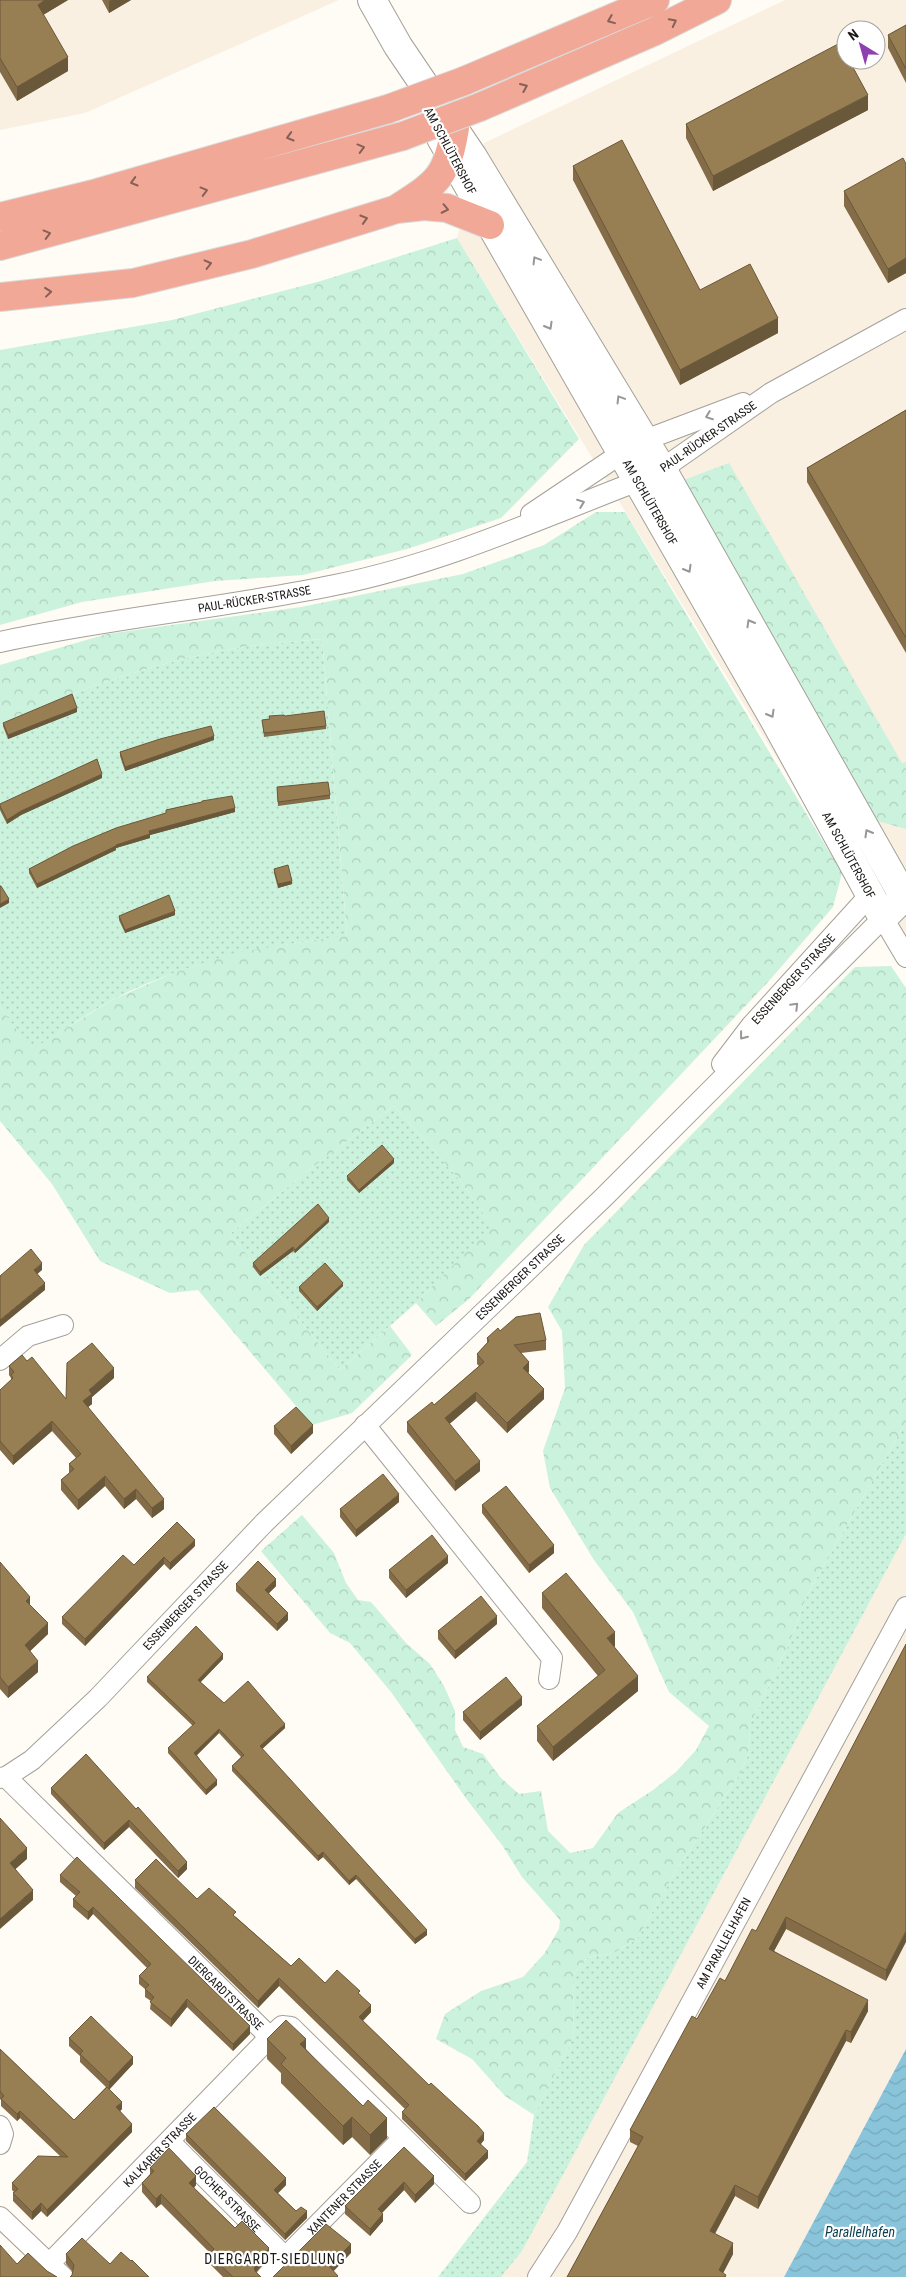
<svg xmlns="http://www.w3.org/2000/svg" width="906" height="2277" font-family="'Roboto Condensed',sans-serif">
  <style>
    .built { fill: #f9f0e2; fill-rule: evenodd }
    .grass { fill: url(#grass-dots) }
    .forest { fill: url(#forest-crowns) }
    .water { fill: url(#water-waves) }
    .lines { fill: none; stroke-linecap: round; stroke-linejoin: round }
    .street-casing { stroke: #a4a099; stroke-width: 22 }
    .secondary-casing { stroke: #a4a099; stroke-width: 30 }
    .highway-casing { stroke: #dadada; stroke-width: 30 }
    .street { stroke: #fff; stroke-width: 20 }
    .secondary { stroke: #fff; stroke-width: 28 }
    .highway { stroke: #f1a896; stroke-width: 28 }
    .highway-bridge-casing { stroke: #dadada; stroke-width: 30; stroke-linecap: butt }
    .highway-bridge { stroke: #f1a896; stroke-width: 28 }
    .wall { fill: #836c47 }
    .shaded-wall { fill: #6a583a }
    .building { fill: #987e53; stroke: #6a583a }
    .oneway { stroke: #866056 }
    .oneway2 { stroke: #989796 }
    .labels { text-anchor: middle; stroke-width: 4.5; stroke-linejoin: round; paint-order: stroke }
    .street-label { font-size: 12px; fill: #1a1816; stroke: #fff }
    .water-label { font-size: 14px; font-style: italic; fill: #0c3f50; stroke: #fff }
    .neighbourhood-label { font-size: 14px; letter-spacing: 1px; fill: #1a1816; stroke: #fff }
  </style>
  <defs>
    <pattern id="grass-dots" width="8" height="8" patternUnits="userSpaceOnUse" patternTransform="scale(1.25)"><rect width="8" height="8" fill="#cbf2dc"/><path d="M2 2h.1M6 6h.1" fill="none" stroke="#aecfbc" stroke-width="1.8" stroke-linecap="round"/></pattern>
    <pattern id="forest-crowns" width="20" height="18" patternUnits="userSpaceOnUse" patternTransform="scale(1.25)"><rect width="20" height="18" fill="#cbf2dc"/><path d="M2 6a3 3 0 1 1 6 0M12 15a3 3 0 1 1 6 0" fill="none" stroke="#aecfbc"/></pattern>
    <pattern id="water-waves" width="16" height="10" patternUnits="userSpaceOnUse" patternTransform="scale(1.25)"><rect width="16" height="10" fill="#8ac4da"/><path d="M0 5q4-4 8 0t8 0" fill="none" stroke="#76a8ba"/></pattern>
  </defs>
  <rect width="100%" height="100%" fill="#fffbf5"/>
  <!-- built -->
  <path class="built" d="M0 0H339L85 113 0 130Z
    M785 0H906V968L457 238 484 143ZM846 30H876V60H846Z
    M906 1534V2049L784 2277H501L522 2251 564 2173Z"/>
  <!-- grass -->
  <path class="grass" d="M322 639 347 936C266 946 186 961 112 1000 85 1015 58 1034 31 1051L0 1007V725C77 689 166 658 250 646 274 643 298 641 322 639Z
    M394 1106 459 1179 493 1227 416 1303 340 1370 230 1234 305 1173Z
    M906 1422V1534L564 2173 522 2251 501 2277H438L527 2162 534 2115 574 2036 573 1975 587 1958 614 1953 637 1939 674 1874 741 1772 750 1750 749 1726 790 1642 807 1595Z"/>
  <!-- forest -->
  <path class="forest" d="M457 238 579 439 501 518 407 549 303 575 215 581 82 602 0 625V350L172 320 321 281Z
    M729 463 902 763 906 762V829L877 821 681 481Z
    M596 512H625L842 873 833 907 768 982 469 1299 436 1326 416 1303 492 1226 459 1179 394 1106 305 1173 230 1234 340 1370 390 1326 412 1355 352 1413 312 1425 198 1290 170 1293 100 1261 52 1184 0 1121V1007L31 1050 112 1000 173 973 234 953 347 935 322 639C298 641 274 643 250 646 166 658 77 689 0 725V665L107 634 301 607 463 574 544 545Z
    M891 966 906 988V1422L807 1595 790 1642 749 1726 750 1750 741 1772 674 1874 637 1939 614 1953 587 1958 573 1975 574 2036 534 2115 505 2096 472 2059 436 2039 445 2014 481 1991 523 1977 544 1954 559 1929 560 1920 522 1877 502 1845 468 1801 391 1692 350 1643 330 1633 261 1551 302 1515 334 1553 346 1583 358 1600 371 1602 406 1643 430 1664 444 1686 455 1711V1730L463 1747 483 1754 500 1777 519 1794 541 1791 548 1831 570 1853 593 1848 618 1813 653 1790 676 1772 696 1750 709 1726 669 1692 633 1612 594 1560 550 1488 543 1451 565 1388 562 1331 548 1307 584 1245 855 967Z"/>
  <!-- water -->
  <path class="water" d="M906 2049V2277H784Z"/>
  <g class="lines">
    <defs>
      <g id="street">
        <path d="M531 514 622 453 645 440 743 403"/>
        <path id="s1" d="M0 642C111 618 224 608 335 585 440 564 539 519 638 481L662 469 771 393 906 319"/>
        <path id="s2" d="M722 1064 751 1026 869 896"/>
        <path d="M0 1360 28 1336 63 1325"/>
        <path d="M365 1425 552 1658 549 1679"/>
        <path id="s3" d="M6 1777 270 2037 282 2026 291 2027 470 2203"/>
        <path id="s4" d="M0 1778 6 1777 32 1760 98 1698 264 1523 604 1197 883 918 906 957"/>
        <path d="M0 2126 3 2134 0 2144"/>
        <path id="s5" d="M169 2141 285 2257"/>
        <path d="M0 2217 63 2277"/>
        <path id="s6" d="M49 2264 270 2037"/>
        <path id="s7" d="M266 2277 403 2138"/>
        <path id="s8" d="M538 2277 567 2232 906 1607"/>
      </g>
      <g id="secondary">
        <path d="M372 0 398 46 473 157 662 469 904 897"/>
        <path id="s9" d="M441 138 775 721 883 918 906 895"/>
      </g>
      <path id="highway" d="M464 81 655 0
        M480 107 653 32 717 0
        M398 208C438 182 447 177 455 128
        M0 217 97 193 388 109
        M0 246 403 136
        M0 297 133 283 252 254 397 209 424 206 447 208 490 225"/>
    </defs>
    <!-- street casing -->
    <use href="#street" class="street-casing"/>
    <!-- secondary casing -->
    <use href="#secondary" class="secondary-casing"/>
    <!-- highway casing -->
    <use href="#highway" class="highway-casing"/>
    <!-- street -->
    <use href="#street" class="street"/>
    <!-- secondary -->
    <use href="#secondary" class="secondary"/>
    <!-- highway -->
    <use href="#highway" class="highway"/>
    <defs>
      <path id="highway-bridge" d="M388 109 464 81
        M403 136 480 107"/>
    </defs>
    <!-- highway-bridge casing -->
    <use href="#highway-bridge" class="highway-bridge-casing"/>
    <!-- highway-bridge -->
    <use href="#highway-bridge" class="highway-bridge"/>
  </g>
  <!-- wall -->
  <path class="wall" d="M0 0H68L43 15 68 71 17 101 0 72Z
    M102 0H131L109 13Z
    M906 25V83L888 48V35Z
    M868 110 713 191 686 138V124Z
    M906 164V273L888 283 844 206V191Z
    M573 166 700 290 778 333 680 385 573 180Z
    M906 410V653L807 482V468Z
    M77 712 8 739 3 726V723Z
    M285 716 326 726V729L264 737 262 720Z
    M214 740 125 771 120 756V752Z
    M102 778 21 815 7 824 0 810V804Z
    M277 787 330 795V799L278 806Z
    M202 801 235 812 150 835V838L116 848V850L37 888 29 873V869L166 813V810L202 802Z
    M274 869 292 884 278 888 274 873Z
    M175 915 125 933 119 920V916Z
    M394 1163 359 1193 347 1180V1176Z
    M329 1222 295 1253 293 1251 260 1276 253 1267V1263Z
    M343 1286 317 1311 299 1291V1287Z
    M500 1331 546 1340V1350L521 1353 529 1372 528 1373 544 1399 507 1433 476 1401 449 1424 480 1471 455 1491 407 1432V1422L434 1405 479 1366 477 1364V1354L487 1343V1338Z
    M27 1361 66 1399 114 1378 92 1397V1404L88 1407 164 1509 152 1518 136 1499 124 1509 105 1486 78 1510 61 1490V1480L69 1473V1464L76 1458 52 1431 13 1465 0 1450V1390L11 1380V1378L9 1375V1366Z
    M274 1426 313 1433 291 1454 274 1434Z
    M399 1502 356 1537 340 1517V1509Z
    M482 1505 554 1553 529 1573 482 1513Z
    M195 1546 170 1570 164 1564 85 1646 62 1624V1617L134 1565Z
    M0 1562 30 1605 48 1634 30 1651 38 1672 8 1698 0 1689Z
    M448 1563 406 1598 389 1578V1570Z
    M236 1584 276 1586 269 1593 288 1620 277 1631 236 1591Z
    M542 1593 615 1646 614 1647 638 1691 553 1761 537 1741V1726L598 1676 542 1608Z
    M497 1624 455 1659 438 1639V1631Z
    M906 1644 886 1981 786 1929 774 1951 868 2011 851 2043 846 2041 758 2209 735 2196 715 2234 733 2254 723 2273 726 2277H567L638 2146 630 2142V2130L697 2019 725 1981 756 1931Z
    M223 1659 200 1682 224 1703 285 1728 262 1749 427 1935 415 1944 356 1879 349 1885 323 1857 318 1861 232 1771V1766L241 1757 219 1733 197 1755 217 1785 206 1795 168 1753V1748L193 1726 147 1682V1677Z
    M522 1705 480 1740 463 1720V1712Z
    M86 1754 187 1869 178 1878 129 1827 104 1850 51 1794V1788Z
    M60 1875 250 2034 233 2051 187 2007 171 2027 150 2009 151 2001 145 1997V1989L139 1984V1976L147 1968 93 1914 88 1920 73 1907V1899L76 1896 60 1882Z
    M135 1880 236 1917 291 1966 325 1983 360 1994 371 2012 363 2021 484 2140 481 2144 488 2158 465 2181 402 2119V2112L405 2109 279 1986 258 2008 135 1888Z
    M69 2038 133 2064 109 2089 122 2109 120 2111 132 2132 47 2217 41 2211 32 2220 13 2201V2193L14 2192 12 2190V2183L60 2156 20 2118 17 2121 1 2106V2100L0 2099V2049L74 2120 106 2087 80 2062V2056L69 2046Z
    M267 2039 306 2049 387 2138 370 2155 352 2137 343 2145 281 2083V2073L267 2059Z
    M186 2134 286 2185 278 2193 296 2211 307 2218 285 2240 186 2141Z
    M404 2147 434 2184 415 2203 404 2190 382 2213 383 2221 370 2236 345 2214V2206Z
    M150 2168 196 2185 194 2188 235 2228 269 2257 256 2273 261 2277H223L209 2263 210 2253 161 2204 156 2208 142 2192V2183L150 2174Z
    M66 2254 110 2264 72 2275 73 2272 66 2264Z"/>
  <!-- shaded-wall -->
  <path class="shaded-wall" d="M45 0H68L38 18V5Z
    M111 0H131L109 13V1Z
    M68 57V71L17 101V87Z
    M868 95V110L713 191V176Z
    M906 258V273L888 283V269Z
    M778 318V333L680 385V370Z
    M77 708V712L8 739V735Z
    M214 736V740L125 771V767Z
    M102 774V778L21 815 7 824V820L21 811Z
    M235 808V812L150 835V838L116 848V850L37 888V884L116 845 149 831Z
    M292 881V884L278 888V884Z
    M9 899V903L0 908V904Z
    M175 911V915L125 933V930Z
    M394 1159V1163L359 1193V1190Z
    M329 1218V1222L295 1253V1250Z
    M293 1247V1251L260 1276V1272Z
    M42 1263V1270L34 1277V1270Z
    M45 1283V1290L0 1327V1320Z
    M343 1283V1286L317 1311V1307Z
    M529 1362V1372L523 1377V1368Z
    M114 1368V1378L92 1397V1404L83 1411V1401L89 1390Z
    M544 1389V1399L507 1433V1423Z
    M476 1392V1401L445 1428V1418Z
    M52 1421V1431L13 1465V1456Z
    M313 1425V1433L291 1454V1446Z
    M480 1461V1471L455 1491V1481Z
    M105 1476V1486L78 1510V1500Z
    M136 1489V1499L124 1509V1499Z
    M399 1494V1502L356 1537V1530Z
    M164 1499V1509L152 1518V1508Z
    M195 1540V1546L170 1570V1563Z
    M554 1545V1553L529 1573V1565Z
    M448 1556V1563L406 1598V1590Z
    M164 1557V1564L85 1646V1639Z
    M276 1579V1586L265 1597V1590Z
    M30 1597V1608L26 1601Z
    M288 1613V1620L277 1631V1624Z
    M497 1616V1624L455 1659V1651Z
    M48 1623V1634L25 1656V1645Z
    M615 1632V1646L607 1653V1638Z
    M223 1654V1659L198 1685V1680Z
    M38 1661V1672L8 1698V1687Z
    M638 1676V1691L553 1761V1747Z
    M522 1697V1705L480 1740V1732Z
    M285 1724V1728L260 1751V1746Z
    M219 1729V1733L194 1758V1753Z
    M217 1780V1785L206 1795V1790Z
    M129 1820V1827L104 1850V1843Z
    M27 1848V1859L10 1874V1863Z
    M323 1852V1857L318 1861V1856Z
    M187 1862V1869L178 1878V1871Z
    M356 1875V1879L349 1885V1881Z
    M33 1890V1900L0 1929V1919Z
    M93 1907V1914L88 1920V1912Z
    M786 1917V1929L769 1960V1949Z
    M427 1930V1935L415 1944V1939Z
    M906 1931V1942L886 1981V1970Z
    M279 1978V1986L258 2008V2001Z
    M187 1999V2007L171 2027V2019Z
    M868 2000V2011L851 2043V2032Z
    M371 2005V2012L359 2024V2017Z
    M250 2026V2034L233 2051V2044Z
    M846 2030V2041L758 2209V2197Z
    M306 2039V2058L300 2044Z
    M133 2057V2064L109 2090V2082Z
    M122 2102V2109L116 2115V2107Z
    M20 2111V2118L17 2121V2114Z
    M352 2117V2137L343 2145V2126Z
    M387 2118V2138L370 2155V2135Z
    M132 2124V2132L47 2217V2210Z
    M484 2133V2140L477 2148V2141Z
    M488 2151V2158L465 2181V2174Z
    M196 2176V2185L189 2193V2183Z
    M434 2176V2184L415 2203V2195Z
    M286 2178V2185L274 2197V2190Z
    M404 2182V2190L378 2217V2209Z
    M735 2185V2196L710 2242V2231Z
    M161 2194V2204L156 2208V2199Z
    M41 2203V2211L32 2220V2212Z
    M307 2211V2218L285 2240V2234Z
    M383 2214V2221L370 2236V2229Z
    M733 2243V2254L721 2277 719 2270Z
    M351 2244V2253L329 2276V2266Z
    M269 2248V2257L254 2274V2265Z"/>
  <!-- building -->
  <path class="building" d="M0 0H45L38 5 68 57 17 87 0 58Z
    M906 25V69L888 35Z
    M840 43 846 53V60H849L868 95 713 176 686 124Z
    M622 140 700 290 750 264 778 318 680 370 573 166Z
    M903 158 906 164V258L888 269 844 191Z
    M906 410V638L807 468Z
    M72 694 77 708 8 735 3 723Z
    M324 711 326 726 264 733 262 720 270 719 269 716 284 715 285 716Z
    M211 726 214 736 125 767 120 752 160 739Z
    M97 759 102 774 21 811 7 820 0 806V804Z
    M328 782 330 795 278 802 277 787Z
    M232 796 235 808 149 831 150 834 116 845V846L37 884 29 869 73 846 116 828 166 813V810L202 802V801Z
    M288 865 292 881 278 884 274 869Z
    M0 886H1L9 899 0 904Z
    M169 895 175 911 125 930 119 916Z
    M382 1145 394 1159 359 1190 347 1176Z
    M318 1204 329 1218 295 1250 293 1247 260 1272 253 1263Z
    M31 1249 42 1263 34 1270 45 1283 0 1320V1276Z
    M325 1263 343 1283 317 1307 299 1287Z
    M540 1313 546 1340 514 1345 529 1362 523 1368 544 1389 507 1423 476 1392 445 1418 480 1461 455 1481 407 1422 432 1402 434 1405 484 1362 477 1354 489 1341 487 1338 498 1328 500 1331 516 1317Z
    M92 1343 114 1368 89 1390 92 1394 83 1401 164 1499 152 1508 136 1489 124 1499 105 1476 78 1500 61 1480 74 1469 69 1464 81 1454 52 1421 13 1456 0 1441V1390L13 1378 11 1375 14 1372 9 1366 22 1355 27 1361 32 1357 66 1399 67 1363Z
    M296 1407 313 1425 291 1446 274 1426Z
    M383 1474 399 1494 356 1530 340 1509Z
    M506 1486 554 1545 529 1565 482 1505Z
    M177 1522 195 1540 170 1563 164 1557 85 1639 62 1617 123 1555 134 1565Z
    M432 1535 448 1556 406 1590 389 1570Z
    M258 1561 276 1579 265 1590 288 1613 277 1624 236 1584Z
    M0 1562 30 1597 26 1601 48 1623 25 1645 38 1661 8 1687 0 1677Z
    M566 1573 615 1632 607 1638 638 1676 553 1747 537 1726 605 1670 542 1593Z
    M481 1596 497 1616 455 1651 438 1631Z
    M196 1626 223 1654 198 1680 224 1703 248 1681 285 1724 260 1746 427 1930 415 1939 356 1875 349 1881 323 1852 318 1856 232 1766 244 1755 219 1729 194 1753 217 1780 206 1790 168 1748 195 1723 147 1677Z
    M906 1644V1931L886 1970 786 1917 769 1949 868 2000 851 2032 846 2030 758 2197 735 2185 710 2231 733 2243 719 2270 726 2275 725 2277H567L643 2137 630 2130 692 2016 697 2019 720 1978 725 1981 752 1929 756 1931Z
    M506 1677 522 1697 480 1732 463 1712Z
    M86 1754 136 1809 138 1807 187 1862 178 1871 129 1820 104 1843 51 1788Z
    M0 1818 27 1848 10 1863 33 1890 0 1919Z
    M77 1857 250 2026 233 2044 187 1999 171 2019 150 2002 154 1997 145 1989 149 1985 139 1976 151 1964 93 1907 88 1912 73 1899 80 1892 60 1875Z
    M156 1859 197 1899 209 1888 236 1912 233 1915 291 1966 299 1958 325 1983 337 1970 360 1991 358 1993 371 2005 359 2017 429 2085 431 2083 478 2126 484 2133 477 2141 488 2151 465 2174 402 2112 409 2105 279 1978 258 2001 135 1880Z
    M91 2016 133 2057 109 2082 80 2054 83 2051 69 2038Z
    M286 2020 306 2039 300 2044 363 2106 368 2100 387 2118 370 2135 352 2117 343 2126 281 2064 286 2058 267 2039Z
    M0 2049 74 2120 107 2087 122 2102 116 2107 132 2124 47 2210 41 2203 32 2212 13 2193 18 2189 12 2183 38 2156 68 2157 20 2111 17 2114 1 2099 4 2096 0 2091Z
    M214 2107 286 2178 274 2190 296 2211 301 2207 307 2211 285 2234 186 2134Z
    M404 2147 434 2176 415 2195 404 2182 378 2209 383 2214 370 2229 345 2206Z
    M169 2148 196 2176 189 2183 235 2228 242 2221 269 2248 254 2265 255 2271 261 2277H233L209 2254 214 2249 161 2194 156 2199 142 2183 154 2171 150 2168Z
    M326 2224 351 2244 329 2266 338 2276 337 2277H273Z
    M82 2238 110 2264 121 2252 131 2261 132 2260 149 2277H70L72 2275 74 2265 66 2254Z
    M0 2245 17 2264 28 2253 47 2271 57 2277H0Z"/>
  <!-- one-way arrows -->
  <defs><path id="oneway-chevron" d="M-2-3.5L2.5 0L-2 3.5" fill="none" stroke-width="1.6" stroke-linecap="round" stroke-linejoin="round" transform="scale(1.25)"/></defs>
  <g class="oneway">
    <use href="#oneway-chevron" transform="translate(611 20) rotate(158)"/>
    <use href="#oneway-chevron" transform="translate(673 22) rotate(-27)"/>
    <use href="#oneway-chevron" transform="translate(524 87) rotate(-23)"/>
    <use href="#oneway-chevron" transform="translate(290 137) rotate(164)"/>
    <use href="#oneway-chevron" transform="translate(361 148) rotate(-15)"/>
    <use href="#oneway-chevron" transform="translate(134 182) rotate(164)"/>
    <use href="#oneway-chevron" transform="translate(204 191) rotate(-15)"/>
    <use href="#oneway-chevron" transform="translate(445 209) rotate(12)"/>
    <use href="#oneway-chevron" transform="translate(364 219) rotate(-17)"/>
    <use href="#oneway-chevron" transform="translate(47 234) rotate(-15)"/>
    <use href="#oneway-chevron" transform="translate(208 264) rotate(-14)"/>
    <use href="#oneway-chevron" transform="translate(48 292) rotate(-6)"/>
  </g>
  <g class="oneway2">
    <use href="#oneway-chevron" transform="translate(536 260) rotate(-121)"/>
    <use href="#oneway-chevron" transform="translate(549 326) rotate(60)"/>
    <use href="#oneway-chevron" transform="translate(620 399) rotate(-121)"/>
    <use href="#oneway-chevron" transform="translate(709 416) rotate(159)"/>
    <use href="#oneway-chevron" transform="translate(581 503) rotate(-21)"/>
    <use href="#oneway-chevron" transform="translate(688 569) rotate(60)"/>
    <use href="#oneway-chevron" transform="translate(750 623) rotate(-120)"/>
    <use href="#oneway-chevron" transform="translate(771 714) rotate(60)"/>
    <use href="#oneway-chevron" transform="translate(868 833) rotate(-120)"/>
    <use href="#oneway-chevron" transform="translate(795 1006) rotate(-45)"/>
    <use href="#oneway-chevron" transform="translate(743 1036) rotate(128)"/>
  </g>
  <g class="labels">
    <!-- street labels -->
    <g class="street-label">
      <text transform="translate(450 151) rotate(62)" y="4">AM SCHLÜTERSHOF</text>
      <text dy="4" stroke="none"><textPath href="#s1" startOffset="744">PAUL-RÜCKER-STRASSE</textPath></text>
      <text dy="4" stroke="none"><textPath href="#s9" startOffset="420">AM SCHLÜTERSHOF</textPath></text>
      <text dy="4" stroke="none"><textPath href="#s1" startOffset="258">PAUL-RÜCKER-STRASSE</textPath></text>
      <text dy="4" stroke="none"><textPath href="#s9" startOffset="825">AM SCHLÜTERSHOF</textPath></text>
      <text dy="4" stroke="none"><textPath href="#s2" startOffset="111">ESSENBERGER STRASSE</textPath></text>
      <text dy="4" stroke="none"><textPath href="#s4" startOffset="724">ESSENBERGER STRASSE</textPath></text>
      <text dy="4" stroke="none"><textPath href="#s4" startOffset="255">ESSENBERGER STRASSE</textPath></text>
      <text dy="4" stroke="none"><textPath href="#s8" startOffset="382">AM PARALLELHAFEN</textPath></text>
      <text dy="4" stroke="none"><textPath href="#s3" startOffset="308">DIERGARDTSTRASSE</textPath></text>
      <text dy="4" stroke="none"><textPath href="#s6" startOffset="159">KALKARER STRASSE</textPath></text>
      <text dy="4" stroke="none"><textPath href="#s7" startOffset="112">XANTENER STRASSE</textPath></text>
      <text dy="4" stroke="none"><textPath href="#s5" startOffset="82">GOCHER STRASSE</textPath></text>
    </g>
    <!-- water labels -->
    <g class="water-label">
      <text x="860" y="2237">Parallelhafen</text>
    </g>
    <!-- neighbourhood labels -->
    <g class="neighbourhood-label">
      <text x="275" y="2264">DIERGARDT-SIEDLUNG</text>
    </g>
  </g>
  <!-- north arrow -->
  <g transform="translate(861 45) rotate(323)"><circle r="24" fill="#ffffff" stroke="#a3a3a2"/>
  <path d="M0-4L9 19L0 12L-9 19Z" fill="#8e3fb0"/>
  <text y="-8" font-size="14" font-weight="bold" text-anchor="middle" fill="#1a1816">N</text>
  </g>
</svg>
